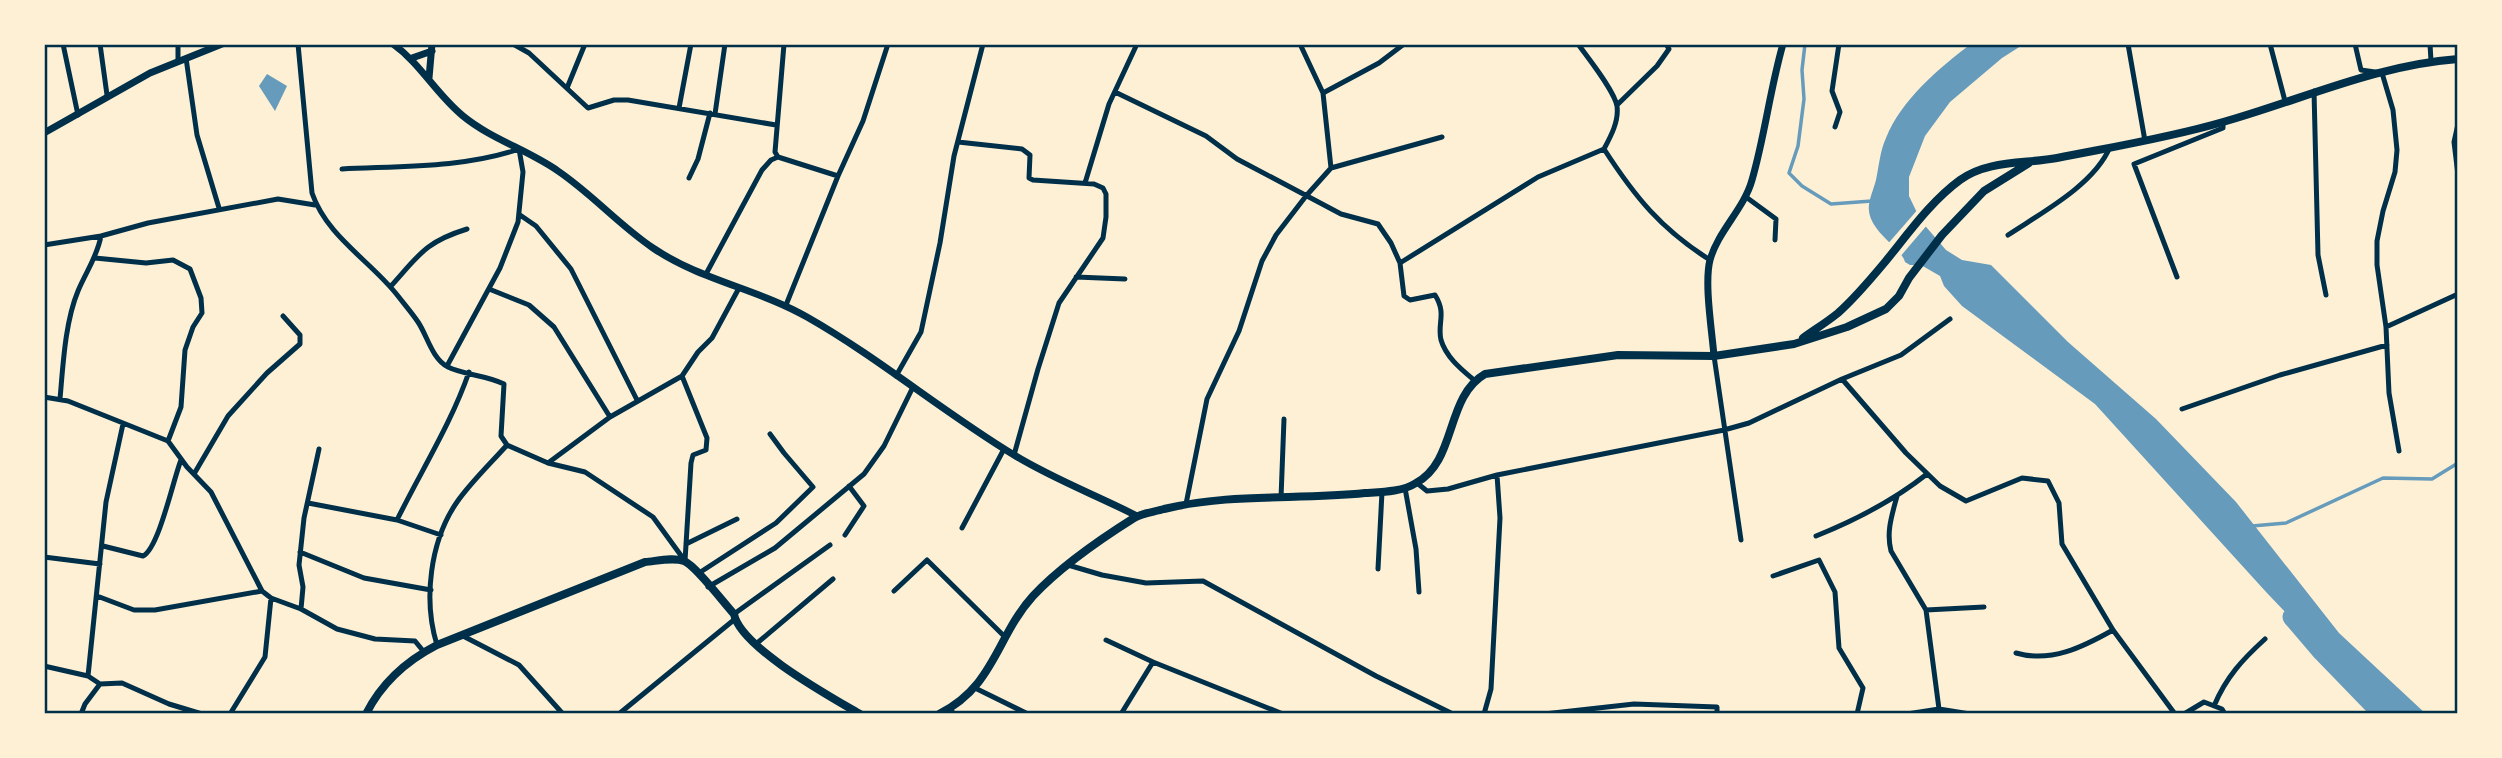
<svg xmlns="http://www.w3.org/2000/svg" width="2502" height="758" font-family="'Source Sans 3',sans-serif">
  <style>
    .water { fill: #669bbc }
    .pier { fill: #fdf0d5 }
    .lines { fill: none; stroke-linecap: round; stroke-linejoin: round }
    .stream { stroke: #669bbc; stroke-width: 3.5 }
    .river { stroke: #669bbc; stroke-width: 19 }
    .minor { stroke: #003049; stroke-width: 5 }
    .tertiary { stroke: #003049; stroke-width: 7 }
    .secondary { stroke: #003049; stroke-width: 8 }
    .neatline { fill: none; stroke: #003049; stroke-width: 2.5 }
  </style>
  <rect width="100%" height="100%" fill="#fdf0d5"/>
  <!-- water -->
  <path class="water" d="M1971 44H2024L2002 58 1950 102 1925 136 1909 177V196L1921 221 1946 250 1962 260 1991 265 2068 342 2156 419 2236 502 2339 633 2426 714H2386L2363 694 2267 593 2095 404 1962 306 1944 286 1940 276 1921 265H1910L1905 262C1902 250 1875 234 1870 216 1866 204 1873 192 1876 180 1879 166 1880 151 1886 138 1901 100 1939 68 1971 44Z
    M267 74 287 86 275 111 259 86Z"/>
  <!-- pier -->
  <path class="pier" d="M1919 208 1928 224 1899 258 1886 246Z"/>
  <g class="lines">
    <!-- stream -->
    <path class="stream" d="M1805 44 1802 70 1804 99 1798 146 1789 173 1802 186 1831 204 1872 201
      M2252 526 2286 523 2383 478 2432 479 2458 463"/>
    <!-- river -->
    <path class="river" d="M2292 617 2322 652 2382 714"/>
    <!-- minor -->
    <path class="minor" d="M63 44 78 115
      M100 44 107 95
      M178 44V62
      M298 44 312 193C327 237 371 261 398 296 405 305 412 313 418 322 427 335 432 359 448 367 464 375 486 375 504 384L501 436 507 445 548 463 585 472 653 517 685 561
      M513 44 529 53 588 108 614 100H628L776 125
      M784 44 775 152 778 157 838 176
      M1300 44 1323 93 1331 168
      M1578 44C1588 58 1614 90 1617 106 1619 121 1611 136 1604 149 1635 197 1661 229 1710 260
      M2128 44 2145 141
      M2270 44 2285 101
      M2355 44 2361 70 2382 73 2393 110 2397 150 2395 172 2383 211 2377 241V265L2386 327 2389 393 2399 451
      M2430 44 2431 61
      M186 58 197 135 219 208
      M567 88 585 44
      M2314 91 2318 255 2326 295
      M1115 92 1206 136 1237 159 1341 214 1378 224 1391 243 1400 263 1404 296 1410 300 1435 295C1447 314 1437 323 1441 340 1446 357 1461 369 1474 380
      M1323 93 1379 63 1404 44
      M1617 105 1657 66 1669 49 1666 44
      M679 108 691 44
      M715 114 725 44
      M2458 124 2454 142 2458 175
      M1835 127 1840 112 1832 91 1839 44
      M958 142 1022 149 1030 155 1029 178 1033 180 1094 184 1103 188 1106 194V217L1103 238 1059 303 1038 369 1014 455
      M342 169C400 166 464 168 519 149L523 172 518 222 500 268 447 366
      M689 178 698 159 710 113
      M1085 183 1109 104 1137 44
      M1746 197 1776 219 1775 240
      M520 215 536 226 571 269 637 400
      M2008 235C2041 213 2094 185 2110 147
      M44 245 101 236 148 223 278 199 315 205
      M95 258 146 263 173 260 190 269 201 298 202 313 193 327 185 350 181 407 168 441
      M1400 263 1538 177 1604 149
      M706 274 762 170 771 160 778 157
      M1076 277 1125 279
      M2177 277 2134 164 2223 128V122
      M391 286C419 255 425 242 467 229
      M489 289 529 305 554 327 610 417
      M786 305 838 176 863 121 888 44
      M2386 327 2458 294
      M1714 356 1741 540
      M682 376 707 438 706 450 693 455 691 463 685 561
      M896 376 921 332 940 243 954 156 983 44
      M1842 379 1901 355 1950 319
      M44 397 68 401 168 441 187 467 211 492 262 591 271 598 301 609 337 629 375 639 415 641 424 652
      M60 399C63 366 65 322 78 291 86 272 97 257 101 236
      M2182 409 2280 375 2387 345
      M548 463 610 417 682 376 698 352 712 338 739 288
      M194 474 228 416 267 373 300 344V335L283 316
      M1417 483 1427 491 1448 489 1497 475 1724 430 1749 423 1842 379 1906 453 1940 486 1966 501 2022 478 2048 481 2059 503 2062 544 2113 630 2175 714
      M1405 488 1416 549 1419 592
      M1897 496C1892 515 1886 532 1891 551L1926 610 1939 709
      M1281 498 1284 419
      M308 503 397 520 441 535
      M1186 504 1207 399 1239 331 1262 261 1276 235 1306 196 1331 168 1442 137
      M397 520C421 471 451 424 469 372
      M962 528 1004 449
      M845 535 864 506 849 486
      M1816 536C1856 520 1894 500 1927 474
      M686 544 737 519
      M103 546 143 556C159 548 173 480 181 460
      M300 552 364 578 431 590
      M44 557 100 564
      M1068 565 1102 575 1146 583 1203 581 1376 676 1453 714
      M1378 569 1382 492
      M699 573 776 523 813 487 784 453 770 434
      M1773 576 1819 560 1835 592 1839 648 1863 688 1857 714
      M708 587 775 548 864 474 884 446 913 387
      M894 591 927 560 1005 637
      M97 596 134 610H155L262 591
      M301 609 303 587 299 565 304 518 319 449
      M1926 610 1984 607
      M734 614 830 545
      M463 636 519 665 563 714
      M1106 640 1153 662
      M756 644 833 579
      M437 645C423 600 430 541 457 502 471 482 491 463 507 445
      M2016 653C2051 663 2083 647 2113 630
      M44 666 88 676 100 684 122 683 169 704 202 714
      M88 676 106 502 123 424
      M975 688 1028 714
      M2214 706C2226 677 2243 659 2265 639
      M950 709 954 714
      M620 713 735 619
      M81 714 85 704 100 684
      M230 714 265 657 271 598
      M1121 714 1153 662 1283 714
      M1484 714 1491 689 1500 518 1497 475
      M1544 714 1634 704 1717 707V714
      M1907 714 1939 709 1970 714
      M2184 714 2204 702 2222 709 2225 714"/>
    <!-- tertiary -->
    <path class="tertiary" d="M393 44C421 64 436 94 463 116 491 139 528 150 558 171 592 194 619 225 653 248 700 280 758 289 807 317 879 358 943 412 1014 455 1053 479 1096 495 1137 516
      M412 58 432 51
      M429 78 432 44
      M44 133 150 73 222 44
      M1714 356C1712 331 1704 283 1710 260 1718 231 1744 209 1752 180 1765 135 1770 89 1783 44"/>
    <!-- secondary -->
    <path class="secondary" d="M1803 338C1814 330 1827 322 1838 313 1855 298 1870 280 1885 262 1908 234 1930 202 1960 180 1987 160 2024 164 2057 158 2112 147 2168 138 2223 122 2301 100 2376 65 2458 59
      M366 714C381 684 406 661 437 645L645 562C657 561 673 557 684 561 695 565 724 603 734 614 740 647 831 697 860 714
      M939 714C995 686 996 637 1033 596 1061 566 1099 540 1134 518 1142 513 1154 512 1164 509 1229 493 1298 500 1365 493 1381 492 1402 492 1416 483 1457 461 1445 397 1485 374L1618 355 1714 356 1794 344 1847 327 1886 309 1899 296 1909 278 1942 235 1984 191 2029 163"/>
  </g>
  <!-- border -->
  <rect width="2502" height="758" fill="none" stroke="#fdf0d5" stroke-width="91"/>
  <rect x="46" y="46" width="2410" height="666" class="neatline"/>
</svg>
